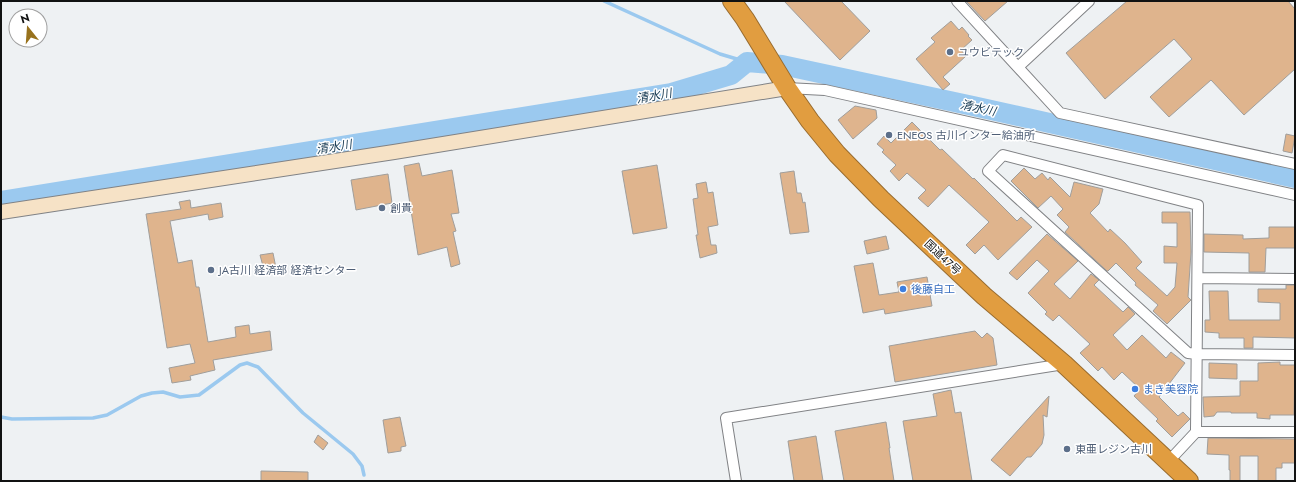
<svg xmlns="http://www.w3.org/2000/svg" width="1296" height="482" font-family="Jost,'Noto Sans JP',sans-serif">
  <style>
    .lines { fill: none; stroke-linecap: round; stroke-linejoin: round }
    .stream { stroke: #9bc9ef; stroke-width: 3.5 }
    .river { stroke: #9bc9ef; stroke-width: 20 }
    .building { fill: #dfb48d; stroke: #a09e9b }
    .street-casing { stroke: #808285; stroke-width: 12 }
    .secondary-casing { stroke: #808285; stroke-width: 16 }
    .highway-casing { stroke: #986c30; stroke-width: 20 }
    .street { stroke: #fff; stroke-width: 10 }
    .secondary { stroke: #f6e2c6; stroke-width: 14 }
    .highway { stroke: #e19d40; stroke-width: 18 }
    .service-dot { fill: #5c6f8a; stroke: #fff; stroke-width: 1.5 }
    .shop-dot { fill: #3f7fe0; stroke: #fff; stroke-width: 1.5 }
    .labels { text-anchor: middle; stroke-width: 3; stroke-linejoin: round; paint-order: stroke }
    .service-label { font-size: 11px; fill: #4e5e75; stroke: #fff; text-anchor: start }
    .street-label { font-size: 11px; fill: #111212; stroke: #fff }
    .shop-label { font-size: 11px; fill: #366cbe; stroke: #fff; text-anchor: start }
    .water-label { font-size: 12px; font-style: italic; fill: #143851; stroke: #fff }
  </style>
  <rect width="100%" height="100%" fill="#eef1f3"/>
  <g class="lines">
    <!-- stream -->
    <path class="stream" d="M604 1 720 54 747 62
      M1 417 12 419 93 418 107 415 141 396 152 393 163 392 180 397 199 395 240 365 247 363 258 367 303 413 353 454 362 466 364 475"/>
    <!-- river -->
    <path class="river" d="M1 201 671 93 731 75 747 62 782 65 973 106 1295 178"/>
  </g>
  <!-- building -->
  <path class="building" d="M784 1H841L870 31 840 60Z
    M966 1H1008L985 21Z
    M1127 1H1288L1295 9V69L1244 115 1211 80 1169 117 1150 97 1192 59 1174 39 1105 99 1066 53Z
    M951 21 959 30 962 27 969 35 968 36 972 40 961 50 966 56 943 77 950 84 943 90 916 59 935 42 931 38Z
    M855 106 876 110 877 118 853 139 838 120Z
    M912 122 940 150 942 149 973 179 974 178 1017 221 1021 217 1032 227 998 260 984 245 975 254 966 245 989 222 949 185 928 207 918 198 926 190 907 173 899 181 890 171 896 165 882 152 884 150 877 144 884 136 891 143Z
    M1286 134 1295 136 1292 153 1283 151Z
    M419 163 422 176 452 170 459 213 451 214 456 231 453 232 460 264 451 267 447 247 418 255 404 166Z
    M657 165 667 228 633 234 622 171Z
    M1024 168 1035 179 1042 173 1048 180 1050 177 1070 197 1074 182 1103 189 1099 204 1090 213 1108 232 1110 229 1125 243 1142 262 1136 268 1167 296 1175 287 1177 263H1164V246L1177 247V223H1162V212H1190L1191 252 1188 297 1191 300 1167 324 1153 311 1158 305 1135 285 1136 283 1116 263 1108 271H1107L1065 232 1069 227 1057 215 1063 209 1051 196 1038 208 1011 181Z
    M794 171 797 193H801L803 203 805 202 809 232 790 234 780 173Z
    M388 174 392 203 356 210 351 180Z
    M706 182 708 193 713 192 718 225 708 227 711 245H716L717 253 700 258 696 235H698L693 199 698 198 696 184Z
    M190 200 191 208 221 203 223 217 209 220 208 214 170 221 178 263 192 260 196 287H199L208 342 236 337 235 327 249 325 250 334 270 331 272 350 213 360 215 370 190 376 191 380 172 383 169 368 195 363 190 344 167 348 146 214 181 209 179 202Z
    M1269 227H1295V248H1266L1265 272H1249V253L1204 252V234L1243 235V239L1269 238Z
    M1047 234 1078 261 1054 284 1070 299 1091 274 1099 280 1094 285 1123 312 1128 307 1135 314 1113 335 1127 350 1142 335 1166 358 1171 352 1185 363 1159 397 1178 416 1183 412 1190 419 1172 437 1156 421 1158 419 1134 396 1140 389 1122 372 1114 380 1102 367 1098 371 1080 353 1090 344 1059 315 1053 321 1045 314 1047 312 1028 293 1049 271 1037 260 1017 280 1009 273Z
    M886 236 889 249 867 254 864 241Z
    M273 253 276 268 264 270 260 255Z
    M873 263 879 295 899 292 897 282 927 277 932 306 885 314 884 309 863 313 854 266Z
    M1286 285H1295V338L1253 337V348H1244V338H1219V333L1205 332V320H1210L1209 291H1228L1229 320H1280V303L1258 302V289H1286Z
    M975 331 982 338 987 333 993 338 997 365 895 382 889 346Z
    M1280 362V365H1295L1294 415H1270V419L1257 418V413H1231V412H1217L1214 416 1204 417 1203 397 1240 396V381H1258V363Z
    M1209 363 1237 364V379L1209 378Z
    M951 390 955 413 961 412 972 481H913L903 421 937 416 933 394Z
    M1049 396 1047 417 1043 415 1044 435 1042 444 1031 457H1027L1010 476 991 460Z
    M400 417 406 446 401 447V451L388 453 383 420Z
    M886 422 890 448H889L894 481H844L835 431Z
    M318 435 328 443 323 450 314 442Z
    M816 436 823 481H794L788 441Z
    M1208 438 1295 439V463H1282V468H1276V481H1258V456H1240V481H1230V470H1229V455L1207 454Z
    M261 471 308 472V481H261Z"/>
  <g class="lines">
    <defs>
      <path id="street" d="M957 1 1060 113 1295 164
        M1018 67 1089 1
        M787 88 825 90 1295 195
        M1198 278 1295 279
        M1196 432H1295
        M1168 462 1196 432C1197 356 1197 280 1198 205L1003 155 988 171 1188 353 1197 354 1295 355
        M736 481 726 418 1064 364"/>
      <path id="secondary" d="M1 212 394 152 787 88"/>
      <path id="highway" d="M732 1 745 19 787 88 810 121 837 154 881 199 984 296 1064 364 1189 481"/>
    </defs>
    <!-- street casing -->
    <use href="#street" class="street-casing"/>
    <!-- secondary casing -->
    <use href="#secondary" class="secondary-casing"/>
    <!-- highway casing -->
    <use href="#highway" class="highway-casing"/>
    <!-- street -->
    <use href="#street" class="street"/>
    <!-- secondary -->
    <use href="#secondary" class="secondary"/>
    <!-- highway -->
    <use href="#highway" class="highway"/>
  </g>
  <!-- markers -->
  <g class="service-dot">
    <circle cx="950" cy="52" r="4"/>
    <circle cx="889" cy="135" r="4"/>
    <circle cx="382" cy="208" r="4"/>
    <circle cx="211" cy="270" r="4"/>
    <circle cx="1067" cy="449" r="4"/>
  </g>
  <g class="shop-dot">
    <circle cx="903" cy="289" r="4"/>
    <circle cx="1135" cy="389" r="4"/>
  </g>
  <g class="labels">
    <!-- service labels -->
    <g class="service-label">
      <text x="958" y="56">ユウビテック</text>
      <text x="897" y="139">ENEOS 古川インター給油所</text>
      <text x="390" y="212">創貴</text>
      <text x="219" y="274">JA古川 経済部 経済センター</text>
      <text x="1075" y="453">東亜レジン古川</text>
    </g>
    <!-- street labels -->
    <g class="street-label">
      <text transform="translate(943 257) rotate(43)" y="4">国道47号</text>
    </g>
    <!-- shop labels -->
    <g class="shop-label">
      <text x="911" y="293">後藤自工</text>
      <text x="1143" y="393">まき美容院</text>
    </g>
    <!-- water labels -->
    <g class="water-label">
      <text transform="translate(654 96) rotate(-10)" y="4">清水川</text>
      <text transform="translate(978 108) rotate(12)" y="4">清水川</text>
      <text transform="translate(334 147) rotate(-9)" y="4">清水川</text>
    </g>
  </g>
  <!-- border -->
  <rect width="1296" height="482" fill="none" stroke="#111212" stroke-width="4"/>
  <!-- north arrow -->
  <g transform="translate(28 28) rotate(343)"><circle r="19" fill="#ffffff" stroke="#a0a0a0"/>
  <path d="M0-3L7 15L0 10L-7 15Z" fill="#98721d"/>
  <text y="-6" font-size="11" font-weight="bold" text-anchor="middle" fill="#111212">N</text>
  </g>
</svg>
